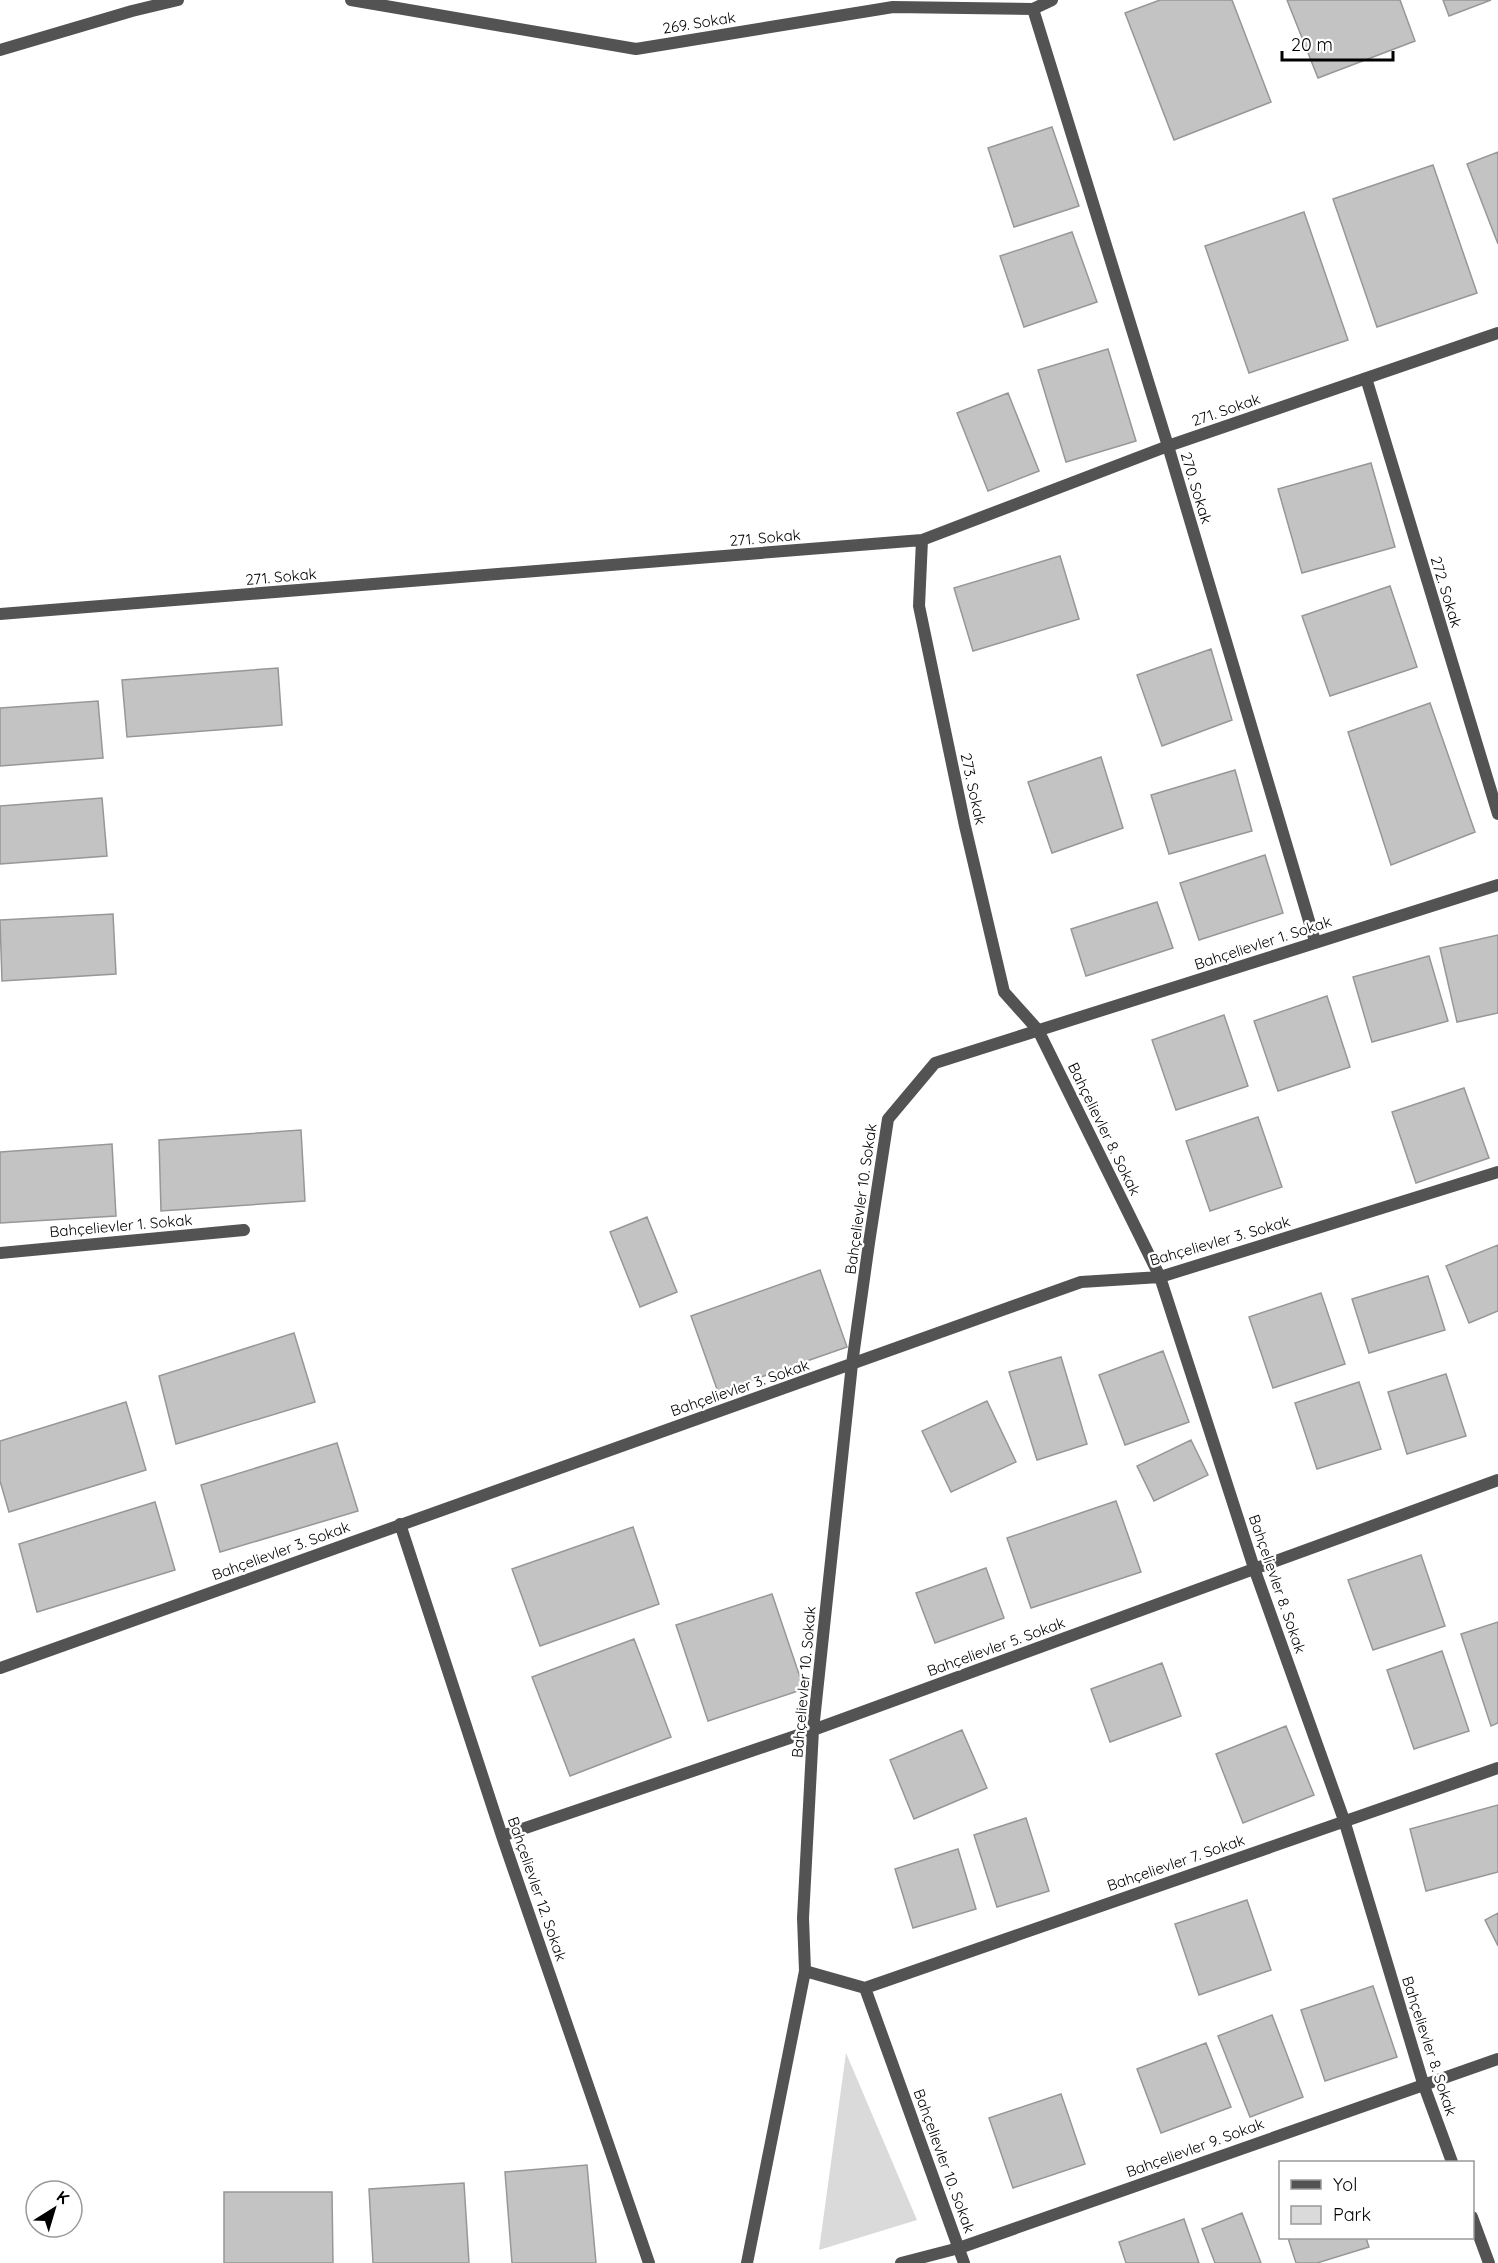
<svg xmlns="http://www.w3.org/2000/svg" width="1498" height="2263" font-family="Quicksand,sans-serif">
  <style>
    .green { fill: #dadada }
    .building { fill: #c3c3c3; stroke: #979797; stroke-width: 1.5 }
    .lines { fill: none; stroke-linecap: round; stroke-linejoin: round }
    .street { stroke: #535353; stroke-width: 12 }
    .labels { text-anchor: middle; stroke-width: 5; stroke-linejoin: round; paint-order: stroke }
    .street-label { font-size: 15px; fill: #000; stroke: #fff }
  </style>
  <rect width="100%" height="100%" fill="#fff"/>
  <!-- green -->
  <path class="green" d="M846 2053 917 2220 819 2250Z"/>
  <!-- building -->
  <path class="building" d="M1160 0H1232L1271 102 1174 140 1125 13Z
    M1287 0H1400L1415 41 1318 78Z
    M1443 0H1491L1449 16Z
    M1052 127 1079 206 1014 227 988 148Z
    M1498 152V244L1467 164Z
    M1433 165 1477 293 1377 327 1333 199Z
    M1304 212 1348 340 1249 373 1205 246Z
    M1072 232 1097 302 1024 327 1000 256Z
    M1108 349 1136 441 1066 462 1038 370Z
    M1008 393 1039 471 988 491 957 413Z
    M1371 463 1395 547 1302 573 1278 489Z
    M1060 556 1079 619 973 651 954 588Z
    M1390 586 1417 667 1330 696 1302 616Z
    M1211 649 1232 720 1162 746 1137 675Z
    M278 668 282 725 127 737 122 680Z
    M98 701 103 758 0 766V708Z
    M1430 703 1475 832 1391 865 1348 732Z
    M1101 757 1123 828 1052 853 1028 782Z
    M1235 770 1252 831 1169 854 1151 795Z
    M102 798 107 856 0 864V806Z
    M1265 855 1283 913 1199 940 1180 883Z
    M1157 902 1173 948 1086 976 1071 929Z
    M113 914 116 974 2 981 0 920Z
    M1498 935V1013L1457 1022 1440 948Z
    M1429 956 1448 1021 1372 1042 1353 977Z
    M1327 996 1350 1067 1278 1091 1254 1021Z
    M1224 1015 1248 1086 1176 1110 1152 1040Z
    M1464 1088 1489 1158 1416 1183 1392 1112Z
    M1258 1117 1282 1187 1210 1211 1186 1141Z
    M301 1130 305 1201 161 1211 159 1140Z
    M112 1144 116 1216 0 1223V1152Z
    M647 1217 677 1292 640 1307 610 1232Z
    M1498 1245V1311L1469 1323 1446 1266Z
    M820 1270 847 1347 718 1392 691 1316Z
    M1428 1276 1445 1330 1369 1353 1352 1299Z
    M1321 1293 1345 1364 1273 1388 1249 1317Z
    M294 1333 315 1402 176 1444 159 1376Z
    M1163 1351 1189 1422 1125 1445 1099 1375Z
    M1061 1357 1087 1444 1037 1460 1009 1372Z
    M1446 1374 1466 1436 1407 1454 1388 1392Z
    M1359 1382 1381 1449 1317 1469 1295 1403Z
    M987 1401 1016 1462 951 1492 922 1431Z
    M126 1402 146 1470 9 1512 0 1481V1441Z
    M1191 1440 1208 1475 1154 1501 1137 1466Z
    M337 1443 358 1511 220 1552 201 1485Z
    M1116 1501 1141 1572 1031 1608 1007 1538Z
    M155 1502 175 1570 37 1612 19 1544Z
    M633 1527 659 1604 540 1646 512 1569Z
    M1421 1555 1445 1626 1373 1650 1348 1580Z
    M986 1568 1004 1618 935 1643 916 1593Z
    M772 1594 804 1689 708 1721 676 1625Z
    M1498 1622V1723L1491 1726 1461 1634Z
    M634 1639 671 1737 570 1776 532 1677Z
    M1442 1651 1469 1731 1414 1749 1387 1670Z
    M1162 1663 1181 1716 1110 1742 1091 1689Z
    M1286 1726 1314 1795 1243 1823 1216 1754Z
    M962 1730 987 1788 914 1819 890 1760Z
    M1498 1805V1872L1426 1891 1410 1829Z
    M1026 1818 1049 1891 997 1907 974 1835Z
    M958 1849 976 1909 913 1928 895 1869Z
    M1247 1900 1271 1970 1199 1995 1175 1924Z
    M1498 1913V1946L1485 1920Z
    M1373 1986 1397 2057 1325 2081 1301 2010Z
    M1272 2015 1303 2097 1250 2117 1218 2036Z
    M1206 2043 1231 2107 1161 2133 1137 2069Z
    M1061 2094 1085 2164 1013 2188 989 2118Z
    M587 2165 596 2263H512L505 2172Z
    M464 2183 469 2263H373L369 2189Z
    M224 2192H332L333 2263H224Z
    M1242 2213 1261 2263H1215L1202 2229Z
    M1184 2219 1199 2263H1126L1119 2242Z
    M1288 2238H1366L1369 2247 1317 2263H1296Z"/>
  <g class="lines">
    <!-- street -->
    <path class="street" d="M351 0 636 49 893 7 1033 9 1052 0
      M1033 9 1168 446 1315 941
      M0 50 132 11 178 0
      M1366 378 1498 814
      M922 540 919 606 965 826 1004 992 1038 1030 1160 1277 1254 1568 1344 1820 1423 2083 1452 2162
      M0 614 922 540 1168 446 1498 333
      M0 1253 244 1230
      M400 1524 502 1836 649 2263
      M0 1668 1081 1282 1160 1277 1498 1172
      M502 1836 813 1730 1498 1480
      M865 1988 1498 1768
      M1472 2217 1489 2263
      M747 2263 805 1971
      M901 2263 959 2248 1498 2059
      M964 2263 865 1988 805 1971 803 1918 813 1730 852 1364 869 1243 888 1119 935 1063 1498 885"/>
  </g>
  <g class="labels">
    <!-- street labels -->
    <g class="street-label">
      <text transform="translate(699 23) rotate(-9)" y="5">269. Sokak</text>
      <text transform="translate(1226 410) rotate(-19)" y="5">271. Sokak</text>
      <text transform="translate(1196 488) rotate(73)" y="5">270. Sokak</text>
      <text transform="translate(765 538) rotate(-5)" y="5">271. Sokak</text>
      <text transform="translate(281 577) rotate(-5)" y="5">271. Sokak</text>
      <text transform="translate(1446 592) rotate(73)" y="5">272. Sokak</text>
      <text transform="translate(973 789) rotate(78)" y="5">273. Sokak</text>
      <text transform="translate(1263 943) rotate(-18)" y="5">Bahçelievler 1. Sokak</text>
      <text transform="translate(1104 1129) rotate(64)" y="5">Bahçelievler 8. Sokak</text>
      <text transform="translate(861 1199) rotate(-82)" y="5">Bahçelievler 10. Sokak</text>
      <text transform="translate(121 1226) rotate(-5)" y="5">Bahçelievler 1. Sokak</text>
      <text transform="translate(1220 1241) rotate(-16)" y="5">Bahçelievler 3. Sokak</text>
      <text transform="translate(740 1388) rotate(-19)" y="5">Bahçelievler 3. Sokak</text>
      <text transform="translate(281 1551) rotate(-20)" y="5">Bahçelievler 3. Sokak</text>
      <text transform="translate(1277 1584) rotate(71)" y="5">Bahçelievler 8. Sokak</text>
      <text transform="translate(996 1647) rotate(-20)" y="5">Bahçelievler 5. Sokak</text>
      <text transform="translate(804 1682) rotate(-85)" y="5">Bahçelievler 10. Sokak</text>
      <text transform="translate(1176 1863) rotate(-19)" y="5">Bahçelievler 7. Sokak</text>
      <text transform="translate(537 1889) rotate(71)" y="5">Bahçelievler 12. Sokak</text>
      <text transform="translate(1429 2046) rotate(72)" y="5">Bahçelievler 8. Sokak</text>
      <text transform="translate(1195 2148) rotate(-20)" y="5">Bahçelievler 9. Sokak</text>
      <text transform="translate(944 2161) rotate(70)" y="5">Bahçelievler 10. Sokak</text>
    </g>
  </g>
  <!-- legend -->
  <rect x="1279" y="2161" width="195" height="78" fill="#ffffff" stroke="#999999" stroke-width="1.5"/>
  <rect x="1291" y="2180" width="30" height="9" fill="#535353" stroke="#999999" stroke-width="1.5"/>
  <text x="1333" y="2191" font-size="18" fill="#000000">Yol</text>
  <rect x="1291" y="2206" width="30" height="18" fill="#dadada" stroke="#999999" stroke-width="1.5"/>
  <text x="1333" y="2221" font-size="18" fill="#000000">Park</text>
  <!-- north arrow -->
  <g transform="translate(54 2209) rotate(37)"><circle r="28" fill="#ffffff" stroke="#999999" stroke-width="1.5"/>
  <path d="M0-4.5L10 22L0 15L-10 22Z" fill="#000000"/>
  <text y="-9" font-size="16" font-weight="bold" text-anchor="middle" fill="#000000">K</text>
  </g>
  <!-- scale -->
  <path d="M1282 51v9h111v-9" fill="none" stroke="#000000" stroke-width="3"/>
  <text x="1291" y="51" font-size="18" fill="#000000" stroke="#ffffff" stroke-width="4.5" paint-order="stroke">20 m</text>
</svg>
